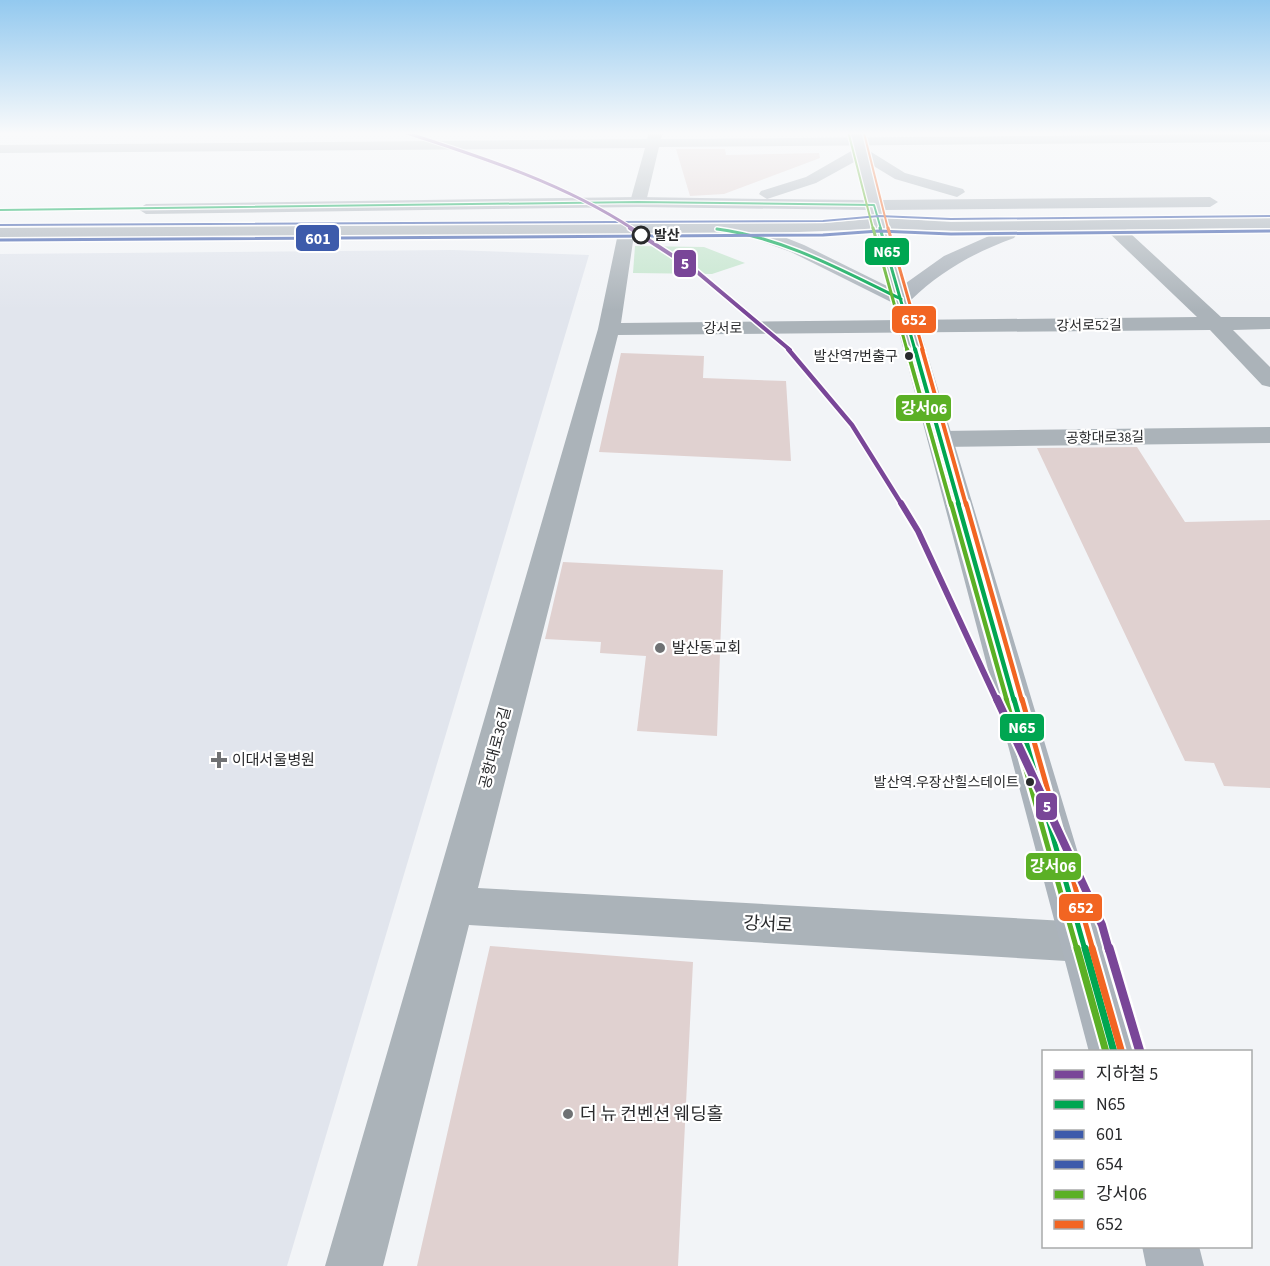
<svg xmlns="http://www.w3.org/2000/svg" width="1270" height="1266" font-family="'Source Sans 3','Noto Sans KR',sans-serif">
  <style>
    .built { fill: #e1e5ed }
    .green { fill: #c4e5cd }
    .building { fill: #e0d1d0 }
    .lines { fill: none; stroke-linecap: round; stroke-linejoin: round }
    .minor { fill: #abb3b9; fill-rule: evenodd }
    .major { fill: #abb3bb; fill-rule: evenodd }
    .bus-1-far5-casing { stroke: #fff; stroke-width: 4.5 }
    .bus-1-far4-casing { stroke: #fff; stroke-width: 6 }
    .bus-1-far3-casing { stroke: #fff; stroke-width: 8 }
    .bus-1-far2-casing { stroke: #fff; stroke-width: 9 }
    .bus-1-far1-casing { stroke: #fff; stroke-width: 10 }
    .bus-1-casing { stroke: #fff; stroke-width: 11 }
    .bus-2-casing { stroke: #fff; stroke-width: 6 }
    .bus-3-casing { stroke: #fff; stroke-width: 4.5 }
    .bus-4-far5-casing { stroke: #fff; stroke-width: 4.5 }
    .bus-4-far4-casing { stroke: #fff; stroke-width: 6 }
    .bus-4-far3-casing { stroke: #fff; stroke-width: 8 }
    .bus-4-far2-casing { stroke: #fff; stroke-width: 9 }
    .bus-4-far1-casing { stroke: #fff; stroke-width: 10 }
    .bus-4-casing { stroke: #fff; stroke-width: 11 }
    .bus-5-far5-casing { stroke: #fff; stroke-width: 4.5 }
    .bus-5-far4-casing { stroke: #fff; stroke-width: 6 }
    .bus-5-far3-casing { stroke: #fff; stroke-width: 8 }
    .bus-5-far2-casing { stroke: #fff; stroke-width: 9 }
    .bus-5-far1-casing { stroke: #fff; stroke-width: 10 }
    .bus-5-casing { stroke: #fff; stroke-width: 11 }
    .bus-1-far5 { stroke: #00a651; stroke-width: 2 }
    .bus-1-far4 { stroke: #00a651; stroke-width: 3 }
    .bus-1-far3 { stroke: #00a651; stroke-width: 4 }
    .bus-1-far2 { stroke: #00a651; stroke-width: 4.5 }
    .bus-1-far1 { stroke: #00a651; stroke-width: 5 }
    .bus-1 { stroke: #00a651; stroke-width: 7 }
    .bus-2 { stroke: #3d5bab; stroke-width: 3 }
    .bus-3 { stroke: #3d5bab; stroke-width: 2 }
    .bus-4-far5 { stroke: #5bb025; stroke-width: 2 }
    .bus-4-far4 { stroke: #5bb025; stroke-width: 3 }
    .bus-4-far3 { stroke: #5bb025; stroke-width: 4 }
    .bus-4-far2 { stroke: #5bb025; stroke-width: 4.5 }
    .bus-4-far1 { stroke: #5bb025; stroke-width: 5 }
    .bus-4 { stroke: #5bb025; stroke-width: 7 }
    .bus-5-far5 { stroke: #f26522; stroke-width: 2 }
    .bus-5-far4 { stroke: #f26522; stroke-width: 3 }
    .bus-5-far3 { stroke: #f26522; stroke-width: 4 }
    .bus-5-far2 { stroke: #f26522; stroke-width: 4.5 }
    .bus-5-far1 { stroke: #f26522; stroke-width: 5 }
    .bus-5 { stroke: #f26522; stroke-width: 7 }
    .metro-1-far5-casing { stroke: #fff; stroke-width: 5 }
    .metro-1-far4-casing { stroke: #fff; stroke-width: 7 }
    .metro-1-far3-casing { stroke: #fff; stroke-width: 8 }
    .metro-1-far2-casing { stroke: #fff; stroke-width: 10 }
    .metro-1-far1-casing { stroke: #fff; stroke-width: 12 }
    .metro-1-casing { stroke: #fff; stroke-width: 14 }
    .metro-1-far5 { stroke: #794698; stroke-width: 3 }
    .metro-1-far4 { stroke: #794698; stroke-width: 4 }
    .metro-1-far3 { stroke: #794698; stroke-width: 4.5 }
    .metro-1-far2 { stroke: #794698; stroke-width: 6 }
    .metro-1-far1 { stroke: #794698; stroke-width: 8 }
    .metro-1 { stroke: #794698; stroke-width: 9 }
    .stop-dot { fill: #fff; stroke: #292a2c; stroke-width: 3 }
    .bus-dot { fill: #292a2c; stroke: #fff; stroke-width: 2 }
    .poi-dot { fill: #6f7173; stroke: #fff; stroke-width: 2 }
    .labels { text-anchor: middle; stroke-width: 4.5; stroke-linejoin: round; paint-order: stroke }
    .far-stop-label { font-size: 14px; font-weight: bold; fill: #292a2c; stroke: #fff; text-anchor: start }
    .far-street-label { font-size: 14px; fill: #292a2c; stroke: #fff }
    .bus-label { font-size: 14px; fill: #292a2c; stroke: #fff; text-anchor: end }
    .poi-label { font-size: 15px; fill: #292a2c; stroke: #fff; text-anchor: start }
    .street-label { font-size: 15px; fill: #292a2c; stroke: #fff }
    .near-street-label { font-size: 18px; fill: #292a2c; stroke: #fff }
    .near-poi-label { font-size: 18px; fill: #292a2c; stroke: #fff; text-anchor: start }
    .line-badge { stroke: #fff; stroke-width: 2 }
    .badge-label { font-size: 16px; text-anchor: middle; font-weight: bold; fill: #fff }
  </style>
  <rect width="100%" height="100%" fill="#f2f4f7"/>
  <!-- built -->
  <path class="built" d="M452 250 589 255 287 1266H0V254Z"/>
  <!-- green -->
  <path class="green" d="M635 246 704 247 745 263 712 274 633 273Z"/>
  <!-- building -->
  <path class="building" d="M676 149H725L726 155 819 153 820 158 724 194 690 196Z
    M621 353 704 356 703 378 786 381 791 461 599 452Z
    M1137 447 1185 522 1270 520V788L1224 786 1214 763 1185 761 1037 448Z
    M563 562 723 570 717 736 637 731 646 656 600 653 601 642 545 639Z
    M490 946 693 962 678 1266H417Z"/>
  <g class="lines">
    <!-- minor -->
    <path class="minor" d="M649 133H663L661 139 1270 134V142L659 147 646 202 638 207 630 202 645 148 0 153V145L647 139Z
      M1112 221 1118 222 1221 317H1270V329L1233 330 1270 367V387L1262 385 1210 330 618 335 478 888 1083 922 1099 928 1105 942 1099 956 1083 962 469 925 383 1266H325L598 329 620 224H632L635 228 621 323 1197 317 1106 230 1103 226 1106 222Z
      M1270 427V443L940 447 931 444 927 439 931 434 940 431Z"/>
    <!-- major -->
    <path class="major" d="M849 133H863L868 150 905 173 963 189 965 192 957 197 895 179 872 165 881 200 1210 197 1218 202 1210 207 884 210 886 218 951 222 1270 218V228L1015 231 1017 234 1014 238C975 252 941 271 911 300L1138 1052H1089L891 302 791 252 755 239 753 234 0 238V228L823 223 869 219 867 210 638 207 146 214 138 209 146 204 638 197 767 199 759 194 761 191 806 177 853 150ZM856 161 865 200 767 199 816 183ZM872 229 887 286 804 245 774 233ZM889 229 998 232 944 256 906 283Z
      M1142 1246H1199L1204 1266H1146Z"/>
    <defs>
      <path id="bus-1-far5" d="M0 210 638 202 874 205 881 229"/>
      <path id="bus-1-far4" d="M880 228 915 350
        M717 229C784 238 841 270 901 299"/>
      <path id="bus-1-far3" d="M915 349 959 505"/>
      <path id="bus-1-far2" d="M958 503 1014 701"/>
      <path id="bus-1-far1" d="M1014 699 1085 950"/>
      <path id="bus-1" d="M1085 948 1114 1052"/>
      <path id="bus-2" d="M0 240 823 235 879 231 951 234 1270 231"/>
      <path id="bus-3" d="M0 225 823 221 879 216 951 219 1270 216"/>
      <path id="bus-4-far5" d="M849 135 873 229"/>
      <path id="bus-4-far4" d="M873 228 907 350"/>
      <path id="bus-4-far3" d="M907 349 951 505"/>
      <path id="bus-4-far2" d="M951 503 1007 701"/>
      <path id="bus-4-far1" d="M1006 699 1077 950"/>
      <path id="bus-4" d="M1077 948 1106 1052"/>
      <path id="bus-5-far5" d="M864 133 888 229"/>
      <path id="bus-5-far4" d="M888 228 923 350"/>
      <path id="bus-5-far3" d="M922 349 966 505"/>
      <path id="bus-5-far2" d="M966 503 1022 701"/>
      <path id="bus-5-far1" d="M1022 699 1093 950"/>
      <path id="bus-5" d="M1092 948 1121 1050"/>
    </defs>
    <!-- bus-1-far5 casing -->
    <use href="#bus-1-far5" class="bus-1-far5-casing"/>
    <!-- bus-1-far4 casing -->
    <use href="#bus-1-far4" class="bus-1-far4-casing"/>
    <!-- bus-1-far3 casing -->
    <use href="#bus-1-far3" class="bus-1-far3-casing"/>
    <!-- bus-1-far2 casing -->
    <use href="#bus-1-far2" class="bus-1-far2-casing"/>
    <!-- bus-1-far1 casing -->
    <use href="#bus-1-far1" class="bus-1-far1-casing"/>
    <!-- bus-1 casing -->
    <use href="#bus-1" class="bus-1-casing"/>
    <!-- bus-2 casing -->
    <use href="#bus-2" class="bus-2-casing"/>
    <!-- bus-3 casing -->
    <use href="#bus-3" class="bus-3-casing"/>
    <!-- bus-4-far5 casing -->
    <use href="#bus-4-far5" class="bus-4-far5-casing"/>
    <!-- bus-4-far4 casing -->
    <use href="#bus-4-far4" class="bus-4-far4-casing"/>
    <!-- bus-4-far3 casing -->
    <use href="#bus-4-far3" class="bus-4-far3-casing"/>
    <!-- bus-4-far2 casing -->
    <use href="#bus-4-far2" class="bus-4-far2-casing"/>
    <!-- bus-4-far1 casing -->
    <use href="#bus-4-far1" class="bus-4-far1-casing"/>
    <!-- bus-4 casing -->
    <use href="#bus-4" class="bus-4-casing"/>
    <!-- bus-5-far5 casing -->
    <use href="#bus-5-far5" class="bus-5-far5-casing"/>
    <!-- bus-5-far4 casing -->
    <use href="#bus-5-far4" class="bus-5-far4-casing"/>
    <!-- bus-5-far3 casing -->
    <use href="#bus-5-far3" class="bus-5-far3-casing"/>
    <!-- bus-5-far2 casing -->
    <use href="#bus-5-far2" class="bus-5-far2-casing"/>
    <!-- bus-5-far1 casing -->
    <use href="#bus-5-far1" class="bus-5-far1-casing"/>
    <!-- bus-5 casing -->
    <use href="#bus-5" class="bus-5-casing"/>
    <!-- bus-1-far5 -->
    <use href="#bus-1-far5" class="bus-1-far5"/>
    <!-- bus-1-far4 -->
    <use href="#bus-1-far4" class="bus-1-far4"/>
    <!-- bus-1-far3 -->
    <use href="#bus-1-far3" class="bus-1-far3"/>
    <!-- bus-1-far2 -->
    <use href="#bus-1-far2" class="bus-1-far2"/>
    <!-- bus-1-far1 -->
    <use href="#bus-1-far1" class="bus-1-far1"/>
    <!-- bus-1 -->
    <use href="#bus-1" class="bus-1"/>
    <!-- bus-2 -->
    <use href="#bus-2" class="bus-2"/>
    <!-- bus-3 -->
    <use href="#bus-3" class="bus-3"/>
    <!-- bus-4-far5 -->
    <use href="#bus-4-far5" class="bus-4-far5"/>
    <!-- bus-4-far4 -->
    <use href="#bus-4-far4" class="bus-4-far4"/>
    <!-- bus-4-far3 -->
    <use href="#bus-4-far3" class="bus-4-far3"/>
    <!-- bus-4-far2 -->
    <use href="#bus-4-far2" class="bus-4-far2"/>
    <!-- bus-4-far1 -->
    <use href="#bus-4-far1" class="bus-4-far1"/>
    <!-- bus-4 -->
    <use href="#bus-4" class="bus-4"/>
    <!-- bus-5-far5 -->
    <use href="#bus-5-far5" class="bus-5-far5"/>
    <!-- bus-5-far4 -->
    <use href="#bus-5-far4" class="bus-5-far4"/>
    <!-- bus-5-far3 -->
    <use href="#bus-5-far3" class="bus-5-far3"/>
    <!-- bus-5-far2 -->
    <use href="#bus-5-far2" class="bus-5-far2"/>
    <!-- bus-5-far1 -->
    <use href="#bus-5-far1" class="bus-5-far1"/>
    <!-- bus-5 -->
    <use href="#bus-5" class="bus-5"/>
    <defs>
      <path id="metro-1-far5" d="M407 133C484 158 565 184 633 229"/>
      <path id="metro-1-far4" d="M630 228 696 271 790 350"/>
      <path id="metro-1-far3" d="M788 349 852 425 902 505"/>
      <path id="metro-1-far2" d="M901 503 918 531 997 701"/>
      <path id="metro-1-far1" d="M997 699 1102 925 1109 950"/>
      <path id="metro-1" d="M1109 948 1140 1052"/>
    </defs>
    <!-- metro-1-far5 casing -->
    <use href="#metro-1-far5" class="metro-1-far5-casing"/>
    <!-- metro-1-far4 casing -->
    <use href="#metro-1-far4" class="metro-1-far4-casing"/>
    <!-- metro-1-far3 casing -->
    <use href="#metro-1-far3" class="metro-1-far3-casing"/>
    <!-- metro-1-far2 casing -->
    <use href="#metro-1-far2" class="metro-1-far2-casing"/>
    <!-- metro-1-far1 casing -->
    <use href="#metro-1-far1" class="metro-1-far1-casing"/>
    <!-- metro-1 casing -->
    <use href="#metro-1" class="metro-1-casing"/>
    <!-- metro-1-far5 -->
    <use href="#metro-1-far5" class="metro-1-far5"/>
    <!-- metro-1-far4 -->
    <use href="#metro-1-far4" class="metro-1-far4"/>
    <!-- metro-1-far3 -->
    <use href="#metro-1-far3" class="metro-1-far3"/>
    <!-- metro-1-far2 -->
    <use href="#metro-1-far2" class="metro-1-far2"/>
    <!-- metro-1-far1 -->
    <use href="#metro-1-far1" class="metro-1-far1"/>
    <!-- metro-1 -->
    <use href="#metro-1" class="metro-1"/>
  </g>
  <!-- sky -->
  <linearGradient id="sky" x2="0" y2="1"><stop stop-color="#93c9ef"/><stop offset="0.43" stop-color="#f9fafb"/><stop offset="1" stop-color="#f9fafb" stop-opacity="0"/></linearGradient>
  <rect width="1270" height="310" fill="url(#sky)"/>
  <!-- markers -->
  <circle class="stop-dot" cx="641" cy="235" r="8"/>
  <g class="bus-dot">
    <circle cx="909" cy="356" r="5"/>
    <circle cx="1030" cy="782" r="5"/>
  </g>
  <g class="poi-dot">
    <circle cx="660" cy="648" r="6"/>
    <path d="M216 751h6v6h6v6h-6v6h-6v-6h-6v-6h6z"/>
    <circle cx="568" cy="1114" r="6"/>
  </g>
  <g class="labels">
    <!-- far-stop labels -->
    <g class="far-stop-label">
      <text x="654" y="240">발산</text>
    </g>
    <!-- far-street labels -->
    <g class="far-street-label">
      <text transform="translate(1089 325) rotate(-1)" y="5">강서로52길</text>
      <text x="723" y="333">강서로</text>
      <text transform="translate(1105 437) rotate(-1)" y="5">공항대로38길</text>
    </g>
    <!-- bus labels -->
    <g class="bus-label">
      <text x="898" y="361">발산역7번출구</text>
      <text x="1019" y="787">발산역.우장산힐스테이트</text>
    </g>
    <!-- poi labels -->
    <g class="poi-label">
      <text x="672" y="653">발산동교회</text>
      <text x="232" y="765">이대서울병원</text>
    </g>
    <!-- street labels -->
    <g class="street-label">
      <text transform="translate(495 748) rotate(-75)" y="5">공항대로36길</text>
    </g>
    <!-- near-street labels -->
    <g class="near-street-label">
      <text transform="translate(768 924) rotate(3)" y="6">강서로</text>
    </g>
    <!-- near-poi labels -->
    <g class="near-poi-label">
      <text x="580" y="1120">더 뉴 컨벤션 웨딩홀</text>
    </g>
  </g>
  <g class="line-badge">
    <rect x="295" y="224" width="45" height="28" rx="6" fill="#3d5bab"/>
    <rect x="864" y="237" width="46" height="29" rx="6" fill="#00a651"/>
    <rect x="673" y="249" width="24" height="29" rx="6" fill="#794698"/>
    <rect x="891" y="305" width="46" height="29" rx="6" fill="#f26522"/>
    <rect x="895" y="394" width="57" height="28" rx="6" fill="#5bb025"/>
    <rect x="999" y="713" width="46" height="29" rx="6" fill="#00a651"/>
    <rect x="1035" y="792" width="23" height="29" rx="6" fill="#794698"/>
    <rect x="1025" y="852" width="57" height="29" rx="6" fill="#5bb025"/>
    <rect x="1058" y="893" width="45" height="29" rx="6" fill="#f26522"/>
  </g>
  <g class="badge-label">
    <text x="318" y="244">601</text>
    <text x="887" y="257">N65</text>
    <text x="685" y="269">5</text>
    <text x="914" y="325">652</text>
    <text x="924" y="414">강서06</text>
    <text x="1022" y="733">N65</text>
    <text x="1047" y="812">5</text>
    <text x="1053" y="872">강서06</text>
    <text x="1081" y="913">652</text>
  </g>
  <!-- legend -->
  <rect x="1042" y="1050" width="210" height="198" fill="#ffffff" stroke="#a9aaab" stroke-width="1.5"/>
  <rect x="1054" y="1070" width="30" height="9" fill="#794698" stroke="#a9aaab" stroke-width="1.5"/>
  <text x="1096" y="1080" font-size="18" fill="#292a2c">지하철 5</text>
  <rect x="1054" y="1100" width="30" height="9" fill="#00a651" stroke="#a9aaab" stroke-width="1.5"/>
  <text x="1096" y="1110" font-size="18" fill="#292a2c">N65</text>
  <rect x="1054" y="1130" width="30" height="9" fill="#3d5bab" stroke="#a9aaab" stroke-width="1.5"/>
  <text x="1096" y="1140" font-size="18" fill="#292a2c">601</text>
  <rect x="1054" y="1160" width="30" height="9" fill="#3d5bab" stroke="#a9aaab" stroke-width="1.5"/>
  <text x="1096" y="1170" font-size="18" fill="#292a2c">654</text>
  <rect x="1054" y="1190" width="30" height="9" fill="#5bb025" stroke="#a9aaab" stroke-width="1.5"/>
  <text x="1096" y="1200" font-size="18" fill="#292a2c">강서06</text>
  <rect x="1054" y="1220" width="30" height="9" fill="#f26522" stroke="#a9aaab" stroke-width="1.5"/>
  <text x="1096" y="1230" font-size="18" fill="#292a2c">652</text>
</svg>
